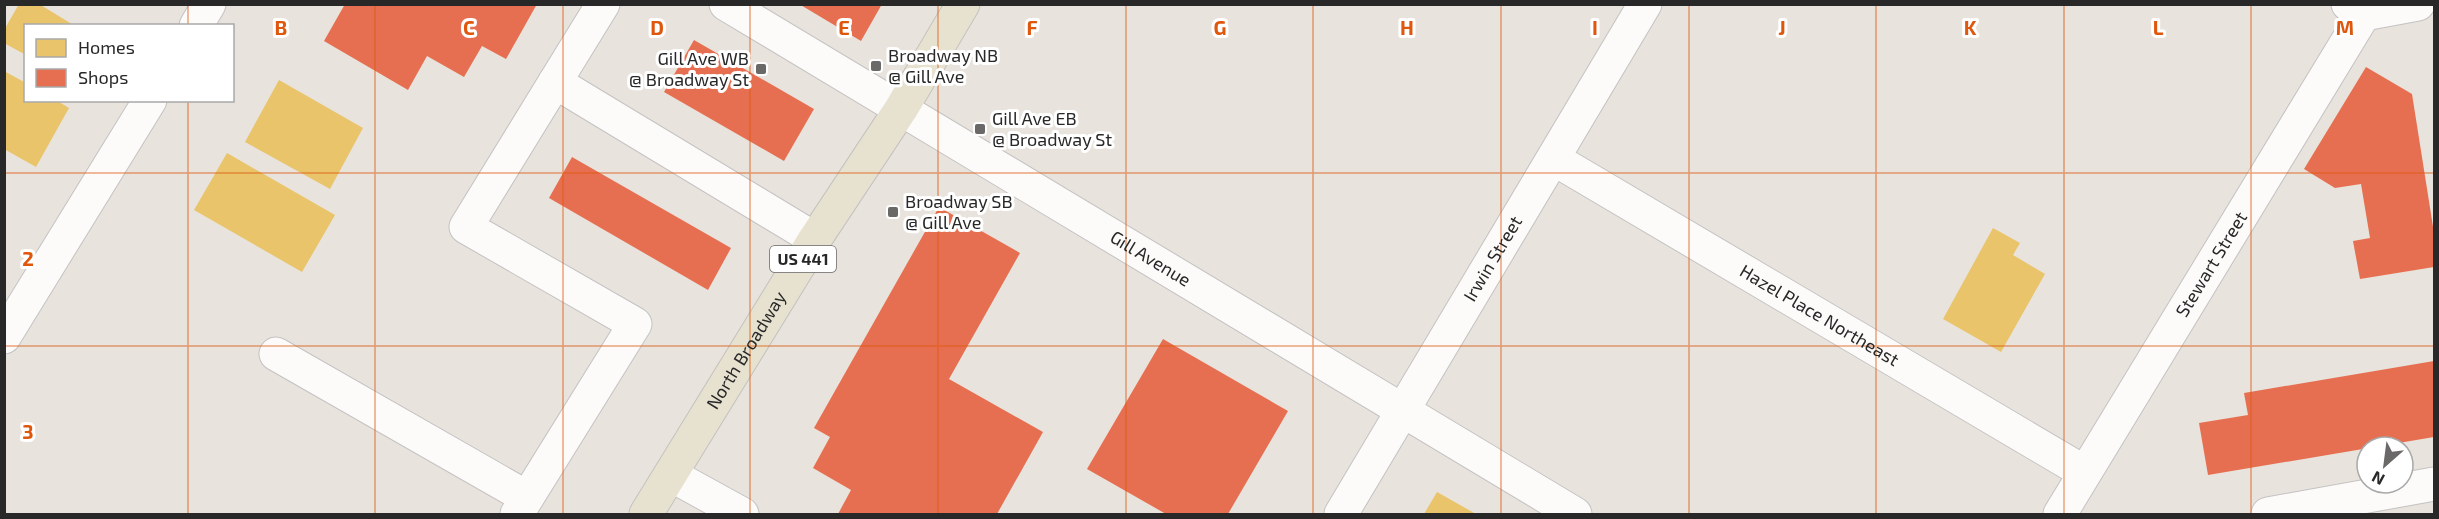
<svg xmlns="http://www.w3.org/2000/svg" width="2439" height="519" font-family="'Exo 2',sans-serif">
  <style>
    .homes { fill: #e9c46a }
    .shops { fill: #e76f51 }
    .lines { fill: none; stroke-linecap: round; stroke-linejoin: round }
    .minor-casing { stroke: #c4c2c3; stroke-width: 35 }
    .major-casing { stroke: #c4c2bf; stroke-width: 35 }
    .minor { stroke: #fcfbfa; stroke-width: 33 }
    .major { stroke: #e7e2d0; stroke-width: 33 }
    .grid { fill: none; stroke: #de570d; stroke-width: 1.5; stroke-opacity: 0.55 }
    .poi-dot { fill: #6b6967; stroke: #fff; stroke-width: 2 }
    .labels { text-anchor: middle; stroke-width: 6; stroke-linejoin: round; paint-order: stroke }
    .shield { fill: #fff; stroke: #686868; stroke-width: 1.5 }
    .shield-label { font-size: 16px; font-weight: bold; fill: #282828 }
    .poi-label { font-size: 18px; fill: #282828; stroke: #fff; text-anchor: start }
    .street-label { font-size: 18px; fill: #282828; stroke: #fff }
    .grid-label { font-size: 20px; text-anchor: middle; font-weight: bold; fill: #de570d; stroke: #fff; stroke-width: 6; stroke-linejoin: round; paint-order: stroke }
  </style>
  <rect width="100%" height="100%" fill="#e8e3dc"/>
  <!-- homes -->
  <path class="homes" d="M19 4H39L75 26H26V55L4 43V30Z
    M4 71 26 83V100H56L69 108 36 167 4 149Z
    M279 80 363 128 330 189 245 142Z
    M227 153 335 215 302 272 194 210Z
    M1993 228 2020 243 2013 255 2045 274 2001 352 1943 319Z
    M1437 492 1476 514H1424Z"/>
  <!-- shops -->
  <path class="shops" d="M345 4H537L506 59 482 46 464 77 427 56 408 90 324 41Z
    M799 4H882L861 41Z
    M694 40 814 109 784 161 664 92Z
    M2366 67 2412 94 2434 233V267L2360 279 2353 241 2370 238 2361 184 2335 188 2304 169Z
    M572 157 731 248 708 290 549 198Z
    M939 207 1020 253 949 379 1043 432 997 514H838L851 490 813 468 830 437 814 428Z
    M1163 339 1288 411 1228 514H1166L1087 469Z
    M2434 361V437L2208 475 2199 423 2248 415 2244 393Z"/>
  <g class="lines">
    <defs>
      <g id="minor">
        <path d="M603 4 555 82 815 239"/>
        <path id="s1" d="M726 4 1575 514"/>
        <path d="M2348 4 2364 14 2418 4"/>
        <path d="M196 26 209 4"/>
        <path id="s2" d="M1554 159 2084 472"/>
        <path d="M4 337 150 100"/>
        <path d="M276 354 526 497"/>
        <path d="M671 475 742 514"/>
        <path d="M517 514 635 324 466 227 555 82"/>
        <path id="s3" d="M1341 514 1645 4"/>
        <path id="s4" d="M2060 514 2364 14"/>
        <path d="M2268 514 2434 484"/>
      </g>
      <g id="major">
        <path id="s5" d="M646 514 815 239 901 109 963 4"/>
      </g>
    </defs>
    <!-- minor casing -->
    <use href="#minor" class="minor-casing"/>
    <!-- major casing -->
    <use href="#major" class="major-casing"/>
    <!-- minor -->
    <use href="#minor" class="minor"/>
    <!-- major -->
    <use href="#major" class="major"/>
  </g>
  <!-- grid -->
  <path class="grid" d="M188 4V26M375 4V514M563 4V514M750 4V514M938 4V514M1126 4V514M1313 4V514M1501 4V514M1689 4V514M1876 4V514M2064 4V514M2251 4V514M188 100V514M4 173H2434M4 346H2434"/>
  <!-- markers -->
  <g class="poi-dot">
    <rect x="870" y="60" width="12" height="12" rx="3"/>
    <rect x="755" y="63" width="12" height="12" rx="3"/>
    <rect x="974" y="123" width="12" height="12" rx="3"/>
    <rect x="887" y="206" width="12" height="12" rx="3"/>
  </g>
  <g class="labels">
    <!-- shield labels -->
    <rect class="shield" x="770" y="246" width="66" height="26" rx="4.5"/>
    <g class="shield-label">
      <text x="803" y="265">US 441</text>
    </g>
    <!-- poi labels -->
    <g class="poi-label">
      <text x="888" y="62">Broadway NB<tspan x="888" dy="21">@ Gill Ave</tspan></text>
      <text x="749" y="65" text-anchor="end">Gill Ave WB<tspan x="749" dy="21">@ Broadway St</tspan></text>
      <text x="992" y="125">Gill Ave EB<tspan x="992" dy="21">@ Broadway St</tspan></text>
      <text x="905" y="208">Broadway SB<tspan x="905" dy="21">@ Gill Ave</tspan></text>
    </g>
    <!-- street labels -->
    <g class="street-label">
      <text dy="6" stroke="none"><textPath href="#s1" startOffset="495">Gill Avenue</textPath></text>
      <text dy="6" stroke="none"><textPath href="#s3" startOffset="297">Irwin Street</textPath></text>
      <text dy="6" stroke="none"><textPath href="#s4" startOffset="292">Stewart Street</textPath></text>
      <text dy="6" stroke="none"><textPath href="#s2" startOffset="308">Hazel Place Northeast</textPath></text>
      <text dy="6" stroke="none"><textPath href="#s5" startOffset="192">North Broadway</textPath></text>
    </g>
  </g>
  <g class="grid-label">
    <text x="281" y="35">B</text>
    <text x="469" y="35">C</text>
    <text x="657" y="35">D</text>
    <text x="844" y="35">E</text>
    <text x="1032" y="35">F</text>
    <text x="1220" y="35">G</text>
    <text x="1407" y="35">H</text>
    <text x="1595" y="35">I</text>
    <text x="1782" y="35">J</text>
    <text x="1970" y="35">K</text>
    <text x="2158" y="35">L</text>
    <text x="2345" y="35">M</text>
    <text x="28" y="266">2</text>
    <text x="28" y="439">3</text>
  </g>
  <!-- border -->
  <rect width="2439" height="519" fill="none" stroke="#282828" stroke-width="12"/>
  <!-- legend -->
  <rect x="24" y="24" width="210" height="78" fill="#ffffff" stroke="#a9a9a9" stroke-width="1.5"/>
  <rect x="36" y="39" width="30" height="18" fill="#e9c46a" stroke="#a9a9a9" stroke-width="1.5"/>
  <text x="78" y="54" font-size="18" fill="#282828">Homes</text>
  <rect x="36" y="69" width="30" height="18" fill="#e76f51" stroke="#a9a9a9" stroke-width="1.5"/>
  <text x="78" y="84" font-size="18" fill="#282828">Shops</text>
  <!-- north arrow -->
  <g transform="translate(2385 465) rotate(208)"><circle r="28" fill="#ffffff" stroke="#a9a9a9" stroke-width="1.5"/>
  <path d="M0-4.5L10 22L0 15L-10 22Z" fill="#6b6967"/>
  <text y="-9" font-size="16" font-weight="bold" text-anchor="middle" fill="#282828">N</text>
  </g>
</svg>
